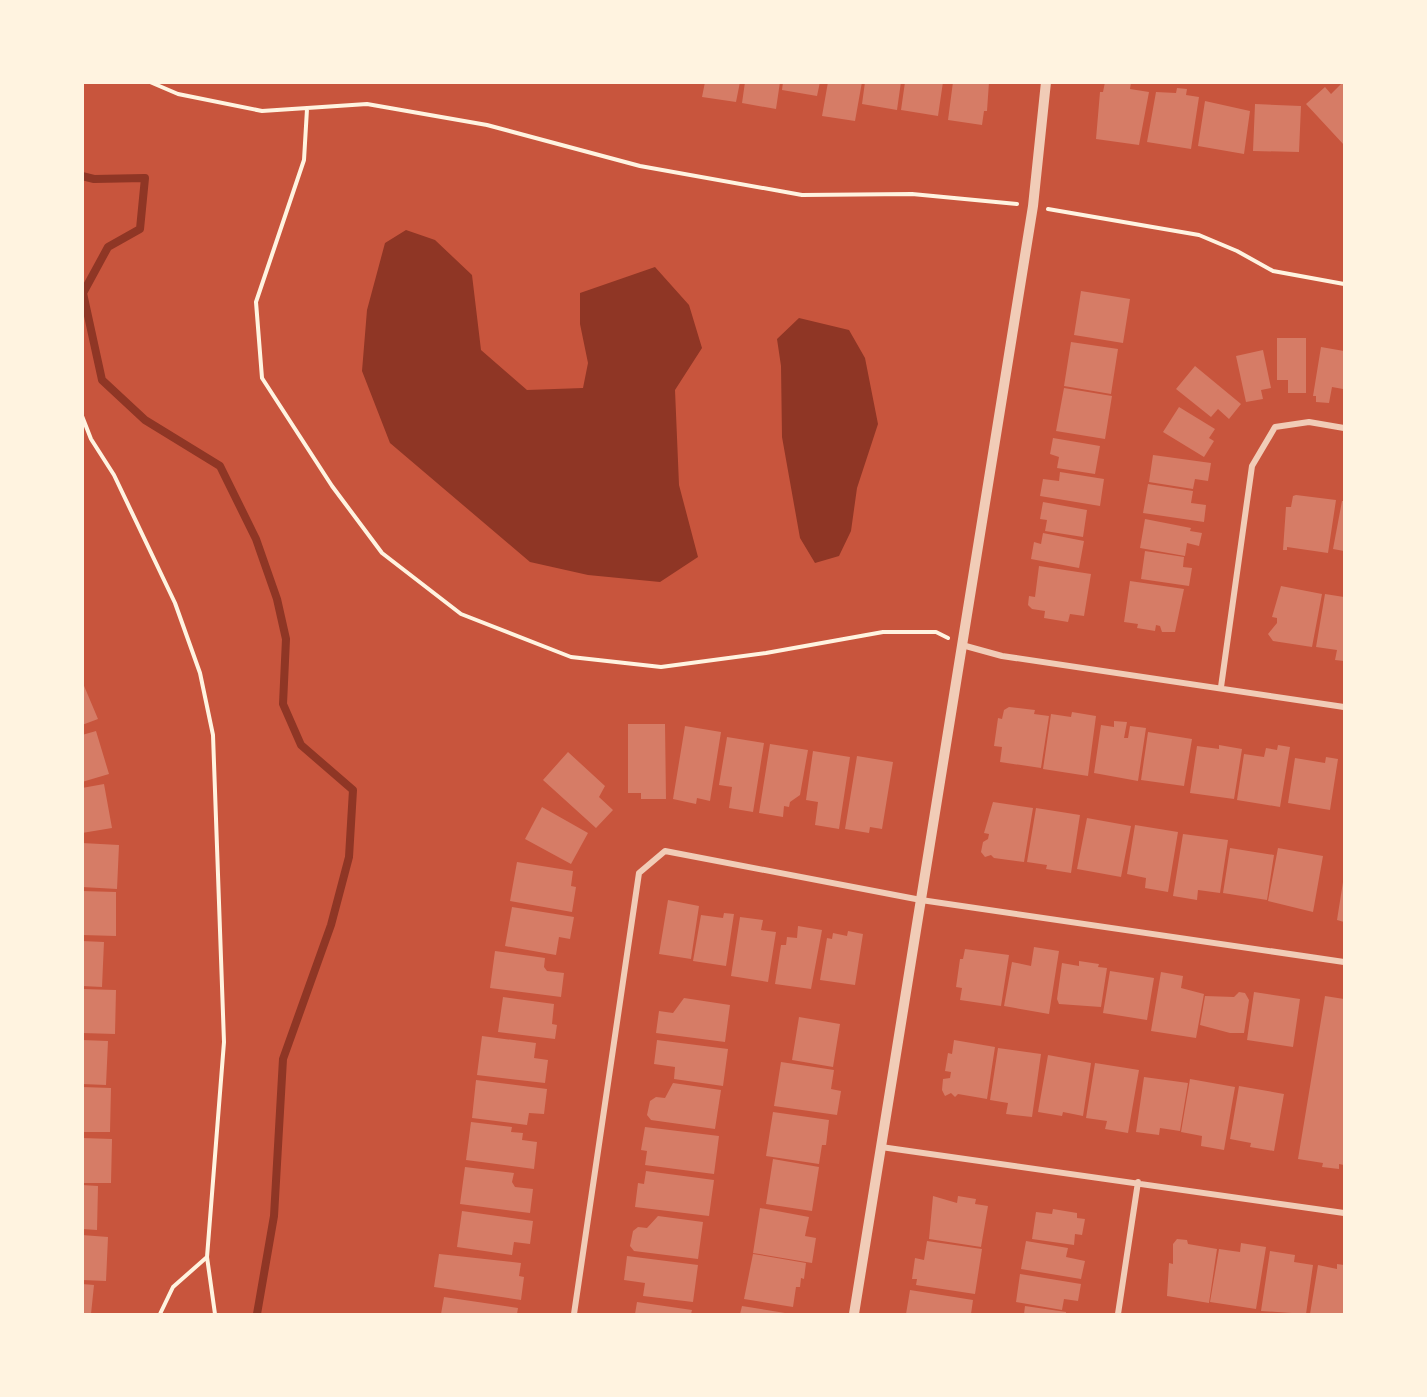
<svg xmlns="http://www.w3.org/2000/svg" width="1427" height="1397" font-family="Arial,sans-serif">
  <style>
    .water { fill: #8f3625 }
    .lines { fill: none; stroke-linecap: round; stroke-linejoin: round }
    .stream { stroke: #8f3625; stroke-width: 8 }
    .building { fill: #d67c66 }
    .path { stroke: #fff3e0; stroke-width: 4 }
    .minor { stroke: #f1ccb7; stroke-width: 6 }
    .tertiary { stroke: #f1ccb7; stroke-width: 10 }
  </style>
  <rect width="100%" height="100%" fill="#c8553d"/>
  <!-- water -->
  <path class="water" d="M406 230 435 240 472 275 481 350 527 390 583 388 588 363 580 324V293L655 267 689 305 702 348 675 390 679 485 698 557 660 582 588 575 530 562 390 443 362 371 367 310 385 243Z
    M799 318 849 330 865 358 878 424 857 488 851 531 839 556 815 563 800 538 782 437 781 366 777 339Z"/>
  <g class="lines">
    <!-- stream -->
    <path class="stream" d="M82 176 94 179 145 178 140 229 108 247 83 293 102 380 145 420 220 466 256 539 277 599 286 639 283 704 301 745 353 790 349 857 331 925 283 1059 274 1216 257 1314"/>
  </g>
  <!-- building -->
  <path class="building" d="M705 82H740L736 102 702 97Z
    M745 82H780L776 109 742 103Z
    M783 82H820L817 96 782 90Z
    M828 82H862L855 121 822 116Z
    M865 82H901L897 110 862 104Z
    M905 82H943L938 116 901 110Z
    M953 82H989L987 111H984L982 125 948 120Z
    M1105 82 1131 83 1130 89 1149 92 1139 145 1096 139 1100 92H1103Z
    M1343 82 1344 84V145L1306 104 1325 87 1331 94Z
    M1177 88 1187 89 1186 95 1199 97 1191 149 1147 142 1156 92 1176 93Z
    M1205 101 1250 111 1244 154 1198 146Z
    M1255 104 1301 106 1299 152 1253 151Z
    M1081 291 1130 299 1123 343 1074 335Z
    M1277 338H1306V393H1288V380H1277Z
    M1071 342 1118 349 1111 394 1064 386Z
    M1321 347 1344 351 1343 389 1332 387 1329 403 1316 402V396H1313Z
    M1263 350 1271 388 1261 390 1263 399 1246 402 1236 356Z
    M1195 366 1241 404 1229 419 1218 409 1211 417 1176 389Z
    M1064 388 1112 396 1105 439 1056 431Z
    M1179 407 1215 429 1209 438 1214 441 1204 457 1163 432Z
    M1053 438 1100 446 1095 474 1057 468 1059 457 1050 454Z
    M1153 455 1211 463 1208 481 1195 479 1193 489 1149 482Z
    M1060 472 1104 479 1100 506 1040 496 1043 479 1059 481Z
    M1148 484 1193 491 1191 503 1206 505 1204 522 1143 513Z
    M1296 495 1336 500 1328 553 1287 547V550H1283L1286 507H1291L1293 496Z
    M1342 501H1344V551L1333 549Z
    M1043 502 1087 510 1083 537 1045 531 1047 520 1040 519Z
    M1145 519 1191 528 1190 531 1202 533 1199 546 1187 543 1185 556 1140 548Z
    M1043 533 1084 541 1079 568 1031 559 1034 542 1041 544Z
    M1145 551 1184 557 1183 567 1192 568 1189 586 1141 579Z
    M1039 566 1091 574 1084 616 1070 614 1068 622 1044 618 1045 611 1032 609 1028 605 1029 596 1035 597Z
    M1130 581 1184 589 1175 632H1162L1160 626 1156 625 1155 631 1137 628 1138 624 1124 622Z
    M1281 586 1322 594 1312 647 1273 641 1268 634 1277 623V618L1272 617Z
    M1325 594 1344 597V661L1335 660 1337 650 1316 647Z
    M82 681 98 719 82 725Z
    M1009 707 1035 710 1034 714 1049 716 1041 768 1000 762 1002 747 994 746 998 718 1002 719 1004 710Z
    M1072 712 1096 716 1088 776 1043 769 1051 714 1071 717Z
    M1114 721 1127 722 1124 738H1128L1130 726 1146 728 1138 781 1094 773 1101 725 1114 727Z
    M628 724H665L666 799H641V793H628Z
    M685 726 721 732 710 801 697 798 696 804 673 799Z
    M96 731 109 774 82 782V735Z
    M1148 732 1192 739 1184 786 1141 780Z
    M727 737 764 743 753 812 729 808 732 787 719 785Z
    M770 744 808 750 800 795 790 802 789 807 784 806 783 817 759 813Z
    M1219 745 1242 749 1234 799 1190 793 1197 746 1219 749Z
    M1278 745 1290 747 1280 807 1237 800 1244 754 1264 757 1266 748 1277 750Z
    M813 751 850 757 839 829 815 825 818 802 806 800Z
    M568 752 605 786 599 797 613 810 596 828 543 780Z
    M857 756 893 762 882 829 870 827 869 833 845 829Z
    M1326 757 1338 759 1330 810 1288 803 1295 758 1325 763Z
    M104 784 112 828 82 833V788Z
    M993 802 1033 808 1024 862 994 858 991 855 985 857 981 852 983 842 988 839 989 834 984 833Z
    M542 807 588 833 571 864 525 839Z
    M1036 808 1080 815 1071 873 1046 869 1047 865 1027 862Z
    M1087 818 1131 826 1121 877 1077 869Z
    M1135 825 1178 832 1168 892 1145 888 1146 878 1127 874Z
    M1183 834 1228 840 1220 893 1198 890 1197 900 1173 896Z
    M82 843 119 845 117 889 82 887Z
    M1230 848 1274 855 1267 900 1223 893Z
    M1278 848 1323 856 1313 912 1268 901Z
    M517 862 573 871 571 886 576 887 572 912 510 901Z
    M1343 882H1344V922L1337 920Z
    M82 891 116 892V936L82 935Z
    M668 900 699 906 691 959 659 954Z
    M512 907 574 917 570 939 559 937 556 955 505 946Z
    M724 913 734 914 726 966 693 961 701 915 723 918Z
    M740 917 763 920 761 930 776 932 768 982 731 976Z
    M798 926 822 930 811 989 775 984 781 945H786L787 937 797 938Z
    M848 931 863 934 855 985 820 980 827 938 832 939 833 933 847 936Z
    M82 941 104 942 102 987 82 986Z
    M1034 947 1059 951 1049 1014 1004 1006 1012 962 1031 966Z
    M965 949 1009 955 1001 1006 960 1000 962 988 956 987 960 959H963Z
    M495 951 545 958 544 967 547 971 564 973 561 997 490 988Z
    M1079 961 1099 964 1098 967 1107 968 1101 1007 1059 1004 1057 999 1062 963 1079 966Z
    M1110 971 1154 978 1147 1020 1103 1013Z
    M1161 972 1183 976 1181 988 1204 994 1196 1038 1151 1031Z
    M82 989 116 990 115 1034 82 1033Z
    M1239 992 1245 993 1249 1000 1244 1033H1230L1200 1025 1205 996 1234 997Z
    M1254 992 1300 999 1293 1047 1247 1040Z
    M1325 996 1344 999V1165L1339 1164V1169L1322 1167 1323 1163 1298 1159Z
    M503 997 554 1004 552 1024 557 1025 555 1039 498 1032Z
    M684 998 730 1005 725 1042 656 1033 659 1011 673 1013Z
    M799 1017 840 1024 833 1067 792 1060Z
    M482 1036 536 1043 534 1058 548 1060 545 1083 477 1075Z
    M82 1040 108 1041 106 1085 82 1084Z
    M657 1040 728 1049 723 1086 674 1079 675 1067 654 1064Z
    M954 1040 995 1047 987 1099 958 1094 955 1097 951 1093 945 1096 942 1090 943 1079 950 1078 951 1072 945 1071 948 1053 952 1054Z
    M998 1048 1041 1054 1032 1117 1006 1114 1008 1103 990 1100Z
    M1048 1055 1091 1063 1083 1116 1063 1112 1062 1116 1038 1112Z
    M781 1062 834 1070 831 1089 841 1091 837 1115 774 1106Z
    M1095 1063 1139 1070 1128 1133 1105 1129 1107 1121 1086 1118Z
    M1144 1077 1188 1083 1180 1131 1160 1128 1159 1135 1136 1132Z
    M1190 1079 1235 1087 1224 1150 1201 1146 1202 1136 1181 1132Z
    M476 1080 547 1089 544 1114 529 1113 527 1125 472 1118Z
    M673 1083 721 1090 715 1129 651 1120 647 1115 650 1101 656 1097 665 1098Z
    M1239 1086 1284 1094 1274 1151 1250 1147 1251 1143 1230 1139Z
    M82 1087 111 1088 110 1132H82Z
    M773 1112 829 1120 826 1145H822L819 1164 766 1156Z
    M471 1122 512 1127 511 1132 523 1133 522 1140 537 1142 534 1169 466 1160Z
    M645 1127 719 1136 714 1174 645 1165 647 1151 641 1150Z
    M82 1138 112 1139 111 1183H82Z
    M773 1159 819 1167 812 1211 766 1204Z
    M465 1167 514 1173 512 1182 515 1187 533 1189 530 1213 460 1204Z
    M646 1171 714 1180 709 1216 635 1207 638 1183 644 1184Z
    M82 1185 98 1186 97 1230 82 1229Z
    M933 1196 957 1203 958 1196 976 1199 975 1204 988 1206 981 1247 929 1239Z
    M760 1208 809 1217 805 1236 816 1238 812 1263 753 1253Z
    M1053 1209 1077 1213V1218L1085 1219 1082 1235 1075 1234 1074 1245 1032 1239 1036 1212 1052 1214Z
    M462 1211 533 1221 530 1244 514 1242 512 1255 457 1247Z
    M658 1216 703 1222 698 1259 634 1251 630 1246 633 1231 638 1227 647 1228Z
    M82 1235 108 1237 106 1281 82 1280Z
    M1177 1239 1187 1240 1188 1244 1217 1249 1209 1303 1167 1296 1169 1263 1173 1264V1244Z
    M927 1241 982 1249 975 1294 916 1285 917 1279H912L915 1258 924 1260Z
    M1026 1241 1068 1248 1066 1257 1085 1261 1081 1279 1021 1269Z
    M1241 1243 1266 1247 1256 1309 1210 1302 1219 1249 1240 1252Z
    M1270 1251 1295 1255 1294 1262 1313 1265 1306 1314 1261 1311Z
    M439 1254 521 1263 519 1276 524 1277 521 1300 434 1287Z
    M753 1254 806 1263 804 1279 801 1278 800 1287H796L793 1307 744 1299Z
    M627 1256 698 1265 693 1302 643 1296 645 1283 624 1280Z
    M1337 1264 1344 1265V1314H1310L1318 1265 1337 1269Z
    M1020 1274 1081 1284 1078 1301 1064 1299 1062 1310 1016 1302Z
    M82 1284 94 1285 91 1314H82Z
    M910 1290 973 1300 971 1314H906Z
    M444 1297 518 1308 517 1314H441Z
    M637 1302 692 1310 691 1314H635Z
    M742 1306 785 1313V1314H740Z
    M1025 1306 1066 1312V1314H1024Z"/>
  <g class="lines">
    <!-- path -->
    <path class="path" d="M150 82 178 94 262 111 367 104 487 125 640 166 802 195 912 194 1017 204
      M307 109 304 160 256 302 262 378 332 486 382 553 461 614 571 657 661 667 766 653 883 632H936L948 638
      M1048 209 1199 235 1237 251 1273 271 1344 284
      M82 416 91 439 114 475 175 603 200 673 213 735 224 1042 207 1257 215 1314
      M160 1314 173 1287 207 1257"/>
    <!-- minor -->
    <path class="minor" d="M962 645 1002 656 1344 707
      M1221 687 1252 466 1275 427 1309 422 1344 428
      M881 1147 1344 1213
      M574 1314 639 873 665 851 921 900 1344 962
      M1118 1314 1138 1182"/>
    <!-- tertiary -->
    <path class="tertiary" d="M854 1314 1033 206 1046 82"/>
  </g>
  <!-- border -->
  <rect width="1427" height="1397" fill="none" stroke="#fff3e0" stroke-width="168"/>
</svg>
